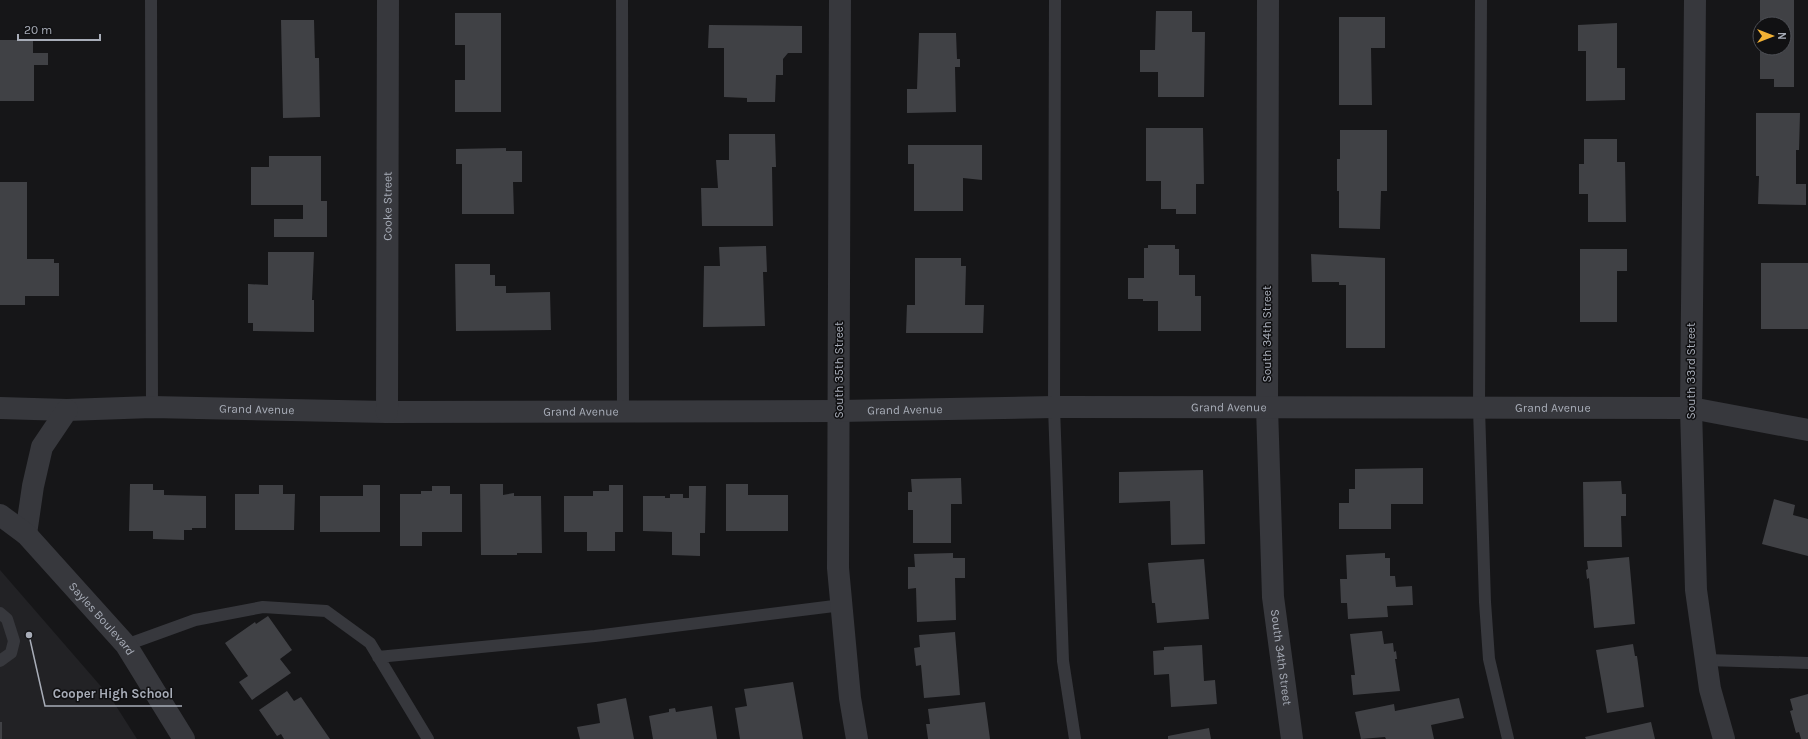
<svg xmlns="http://www.w3.org/2000/svg" width="1808" height="739" font-family="Karla,sans-serif">
  <style>
    .built { fill: #222225 }
    .building { fill: #404145 }
    .lines { fill: none; stroke-linecap: round; stroke-linejoin: round }
    .service { stroke: #37383d; stroke-width: 12 }
    .minor { stroke: #37383d; stroke-width: 22 }
    .tertiary { stroke: #37383d; stroke-width: 22 }
    .labels { text-anchor: middle; stroke-width: 3; stroke-linejoin: round; paint-order: stroke }
    .street-label { font-size: 12px; fill: #a8adb8; stroke: #111113 }
    .leader { fill: none; stroke: #a8adb8; stroke-width: 1.5 }
    .callout-dot { fill: #a8adb8; stroke: #111113; stroke-width: 1.5 }
    .callout-label { font-size: 13px; text-anchor: middle; font-weight: bold; fill: #a8adb8; stroke: #111113; stroke-width: 3; stroke-linejoin: round; paint-order: stroke }
  </style>
  <rect width="100%" height="100%" fill="#161618"/>
  <!-- built -->
  <path class="built" d="M0 570 111 698 137 739H0Z"/>
  <!-- building -->
  <path class="building" d="M1760 0H1794V87H1774V79H1760V48H1784V24H1760Z
    M1156 11H1192V32H1205L1204 97H1158V72H1140V50H1155Z
    M455 13H501V112H455V80H465V45H455Z
    M1339 17H1385V48H1371L1372 105H1339Z
    M281 20H314L315 58H319L320 117 283 118Z
    M1617 23V68H1625V100L1586 101V51H1578V25Z
    M709 25 802 26V53H788L783 59V75H776L775 102H747V98L724 97V48H708Z
    M919 33H956L957 59H960V67H955L956 112 907 113V89H917Z
    M0 40H33V53H48V65H34V101H0Z
    M1756 113H1800L1799 150H1796V184H1806V205L1758 204 1759 176H1756Z
    M1146 128H1203L1204 184H1196V214H1176V209H1161V181H1146Z
    M1340 130H1387V191H1381L1380 229 1339 228V191H1337V159H1340Z
    M729 134H775L776 167H772L773 226H702L701 188H718L716 160H729Z
    M1584 139H1617V162H1625L1626 222H1588V194H1579V164H1584Z
    M908 145H982V180L963 178V211H914V164H908Z
    M506 148V151H522V182H513L514 214H462V164H456V149Z
    M269 156H321V201H327V237H274V219H303V205H251V167H269Z
    M0 182H27V259H54V263H59V296H25V305H0Z
    M1148 245H1175V249H1179V275H1195V296H1201V331H1158V301H1143V299H1128V278H1144V248H1148Z
    M766 246 767 272H763L765 326 703 327 704 266H720L719 247Z
    M1580 249H1627V271H1617V322H1580Z
    M268 252H314L312 300H314V332L253 331V323H248V284L268 285Z
    M1311 254 1385 258V348H1346V285H1339V282H1312Z
    M915 258H961V266H966L965 305H984L983 333H906L907 305H915Z
    M1761 263H1808V329H1761Z
    M455 264H490V275H495V286H506V293L550 292 551 330 456 331Z
    M1423 468V504H1391V529H1339V503H1349V489H1355V469Z
    M1203 470 1205 544 1171 545 1170 501 1119 503V472Z
    M961 478 962 504H951V543H913V510H908V492H912L911 479Z
    M1621 481 1622 494H1626V516H1621L1622 547H1584L1583 482Z
    M130 484H153V490H164V495L206 496V528H192V530H184V540L153 539V531H129Z
    M480 484H503V495L514 493V496H541L542 553H517V555H481Z
    M726 484H748V495H788V531H726Z
    M259 485H283V494H295L294 530H235V494H259Z
    M363 485H380V532H320V496H363Z
    M609 485H623V532H615V551H587V532H564V496H593V491H609Z
    M432 486H450V494H462V532H422V546H400V494H421V491H432Z
    M689 486H706L705 533H700V556L672 555V532L643 531V496H665V498H670V494H683V498H689Z
    M1774 499 1795 505 1793 515 1808 519V556L1762 544Z
    M953 553V558H965V578H955L956 620 917 622 916 588 908 589V567H915L914 554Z
    M1385 553V558H1390V576H1395L1396 587 1412 586 1413 605 1387 606 1388 617 1348 619 1347 603H1341L1340 579H1347L1346 555Z
    M1629 557 1635 624 1594 628 1589 578 1587 579 1586 570 1588 569 1587 561Z
    M1204 559 1209 619 1157 623 1155 603H1152L1148 563Z
    M268 616 292 650 280 659 291 673 252 700 239 682 248 676 225 643 255 622 256 624Z
    M1382 631 1384 644 1393 643 1394 652 1396 651 1397 659H1395L1400 691 1353 695 1351 675H1355L1350 634Z
    M955 632 960 695 924 698 921 665 916 666 914 648 920 647 919 635Z
    M1633 644 1635 656H1637L1644 707 1607 713 1596 650Z
    M1202 645 1204 681 1215 680 1217 704 1171 707 1169 674 1154 675 1153 651 1164 650V647Z
    M793 682 803 739H740L735 708 747 706 744 689Z
    M287 691 294 701 301 697 330 739H284L281 734 277 736 259 710Z
    M1808 694V739H1801L1799 732 1796 733 1790 711 1793 710 1790 699Z
    M626 698 634 739H580L577 727 600 723 597 704Z
    M1459 698 1464 718 1431 725 1434 739H1386L1385 737 1361 739 1355 712 1394 704 1395 711Z
    M985 702 990 739H928L926 724H930L928 709Z
    M712 706 717 739H653L649 716 669 712V709L675 708 676 712Z
    M0 722H2V739H0Z
    M1651 722 1655 739H1586L1585 737Z
    M1209 728 1211 739H1168V736Z"/>
  <g class="lines">
    <!-- service -->
    <path class="service" d="M151 0 152 407
      M622 0 623 412
      M1055 0 1054 407 1063 661 1075 739
      M1481 0 1479 408 1485 602 1489 659 1508 739
      M0 613 7 619 14 641 11 653 0 661
      M126 645 195 620 263 607 326 611 370 643 428 739
      M378 657 595 636 842 605
      M1706 660 1808 663"/>
    <!-- minor -->
    <g class="minor">
      <path d="M840 0 838 568 850 698 857 739"/>
      <path id="s1" d="M1268 0 1267 407 1273 597 1292 739"/>
      <path d="M1695 0 1691 408 1696 590 1710 689 1724 739"/>
      <path id="s2" d="M0 408 67 410 152 407 387 412 839 411 1054 407 1691 408 1808 430"/>
      <path id="s3" d="M387 412 388 0"/>
      <path d="M26 534 33 486 42 447 67 410"/>
    </g>
    <!-- tertiary -->
    <path class="tertiary" id="s4" d="M0 515 26 534 126 645 184 739"/>
  </g>
  <g class="labels">
    <!-- street labels -->
    <g class="street-label">
      <text dy="4" stroke="none"><textPath href="#s3" startOffset="206">Cooke Street</textPath></text>
      <text transform="translate(1267 334) rotate(-90)" y="4">South 34th Street</text>
      <text transform="translate(839 370) rotate(-90)" y="4">South 35th Street</text>
      <text transform="translate(1691 371) rotate(-90)" y="4">South 33rd Street</text>
      <text dy="4" stroke="none"><textPath href="#s2" startOffset="1229">Grand Avenue</textPath></text>
      <text dy="4" stroke="none"><textPath href="#s2" startOffset="1553">Grand Avenue</textPath></text>
      <text dy="4" stroke="none"><textPath href="#s2" startOffset="257">Grand Avenue</textPath></text>
      <text dy="4" stroke="none"><textPath href="#s2" startOffset="905">Grand Avenue</textPath></text>
      <text dy="4" stroke="none"><textPath href="#s2" startOffset="581">Grand Avenue</textPath></text>
      <text dy="4" stroke="none"><textPath href="#s4" startOffset="146">Sayles Boulevard</textPath></text>
      <text dy="4" stroke="none"><textPath href="#s1" startOffset="658">South 34th Street</textPath></text>
    </g>
  </g>
  <!-- callouts -->
  <path class="leader" d="M29 635L45 706H182"/>
  <circle class="callout-dot" cx="29" cy="635" r="4"/>
  <g class="callout-label">
    <text x="113" y="698">Cooper High School</text>
  </g>
  <!-- north arrow -->
  <g transform="translate(1772 36) rotate(90)"><circle r="19" fill="#111113" stroke="#4d4f55"/>
  <path d="M0-3L7 15L0 10L-7 15Z" fill="#f2b134"/>
  <text y="-6" font-size="11" font-weight="bold" text-anchor="middle" fill="#a8adb8">N</text>
  </g>
  <!-- scale -->
  <path d="M18 34v6h82v-6" fill="none" stroke="#a8adb8" stroke-width="2"/>
  <text x="24" y="34" font-size="12" fill="#a8adb8" stroke="#111113" stroke-width="3" paint-order="stroke">20 m</text>
</svg>
